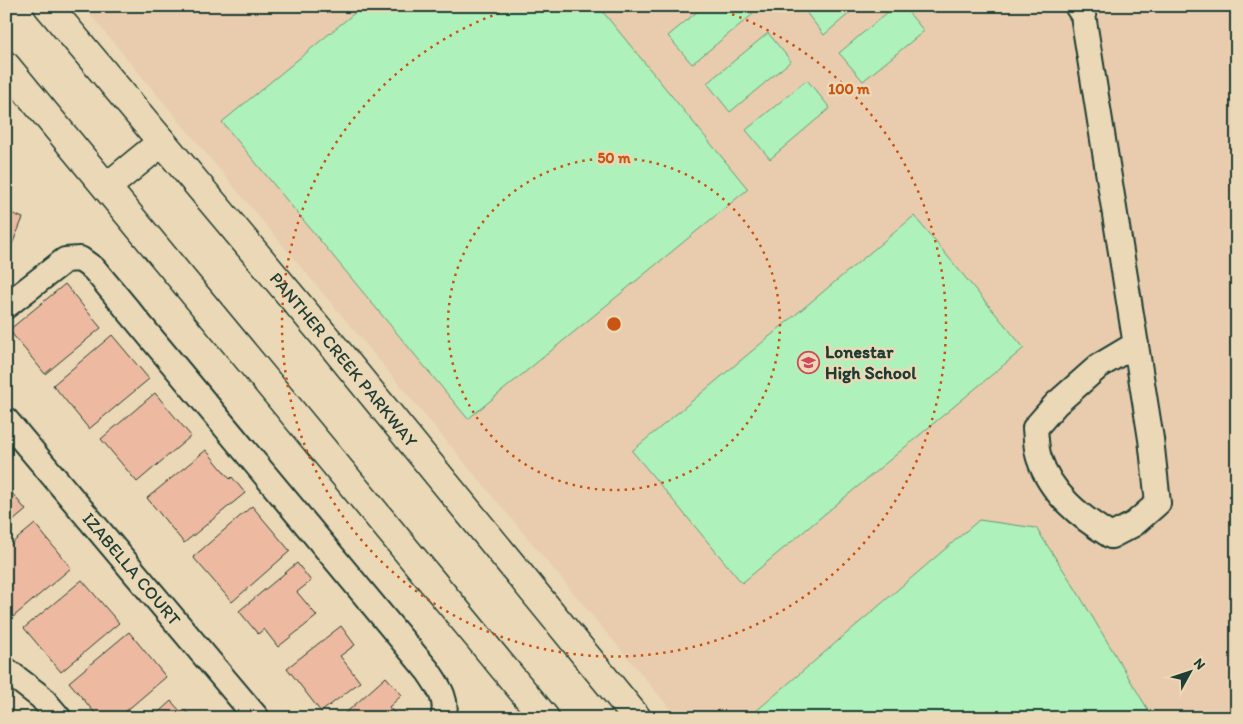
<svg xmlns="http://www.w3.org/2000/svg" width="1243" height="724" font-family="Itim,sans-serif">
  <style>
    .built { fill: #e8ccad }
    .green { fill: #aef1bb; stroke: #669778 }
    .building { fill: #edb9a0; stroke: #1f3d34 }
    .lines { fill: none; stroke-linecap: round; stroke-linejoin: round }
    .minor-casing { stroke: #1f3d34; stroke-width: 28 }
    .major-casing { stroke: #1f3d34; stroke-width: 31 }
    .minor { stroke: #ebd8b6; stroke-width: 24 }
    .major { stroke: #ebd8b6; stroke-width: 28 }
    .ring { fill: none; stroke: #ca5512; stroke-width: 2.5; stroke-dasharray: 2.5 5 }
    .labels { text-anchor: middle; stroke-width: 5; stroke-linejoin: round; paint-order: stroke }
    .poi-label { font-size: 18px; font-weight: bold; fill: #1f3d34; stroke: #ebd8b6; text-anchor: start }
    .street-label { font-size: 18px; fill: #1f3d34; stroke: #ebd8b6 }
    .centre { fill: #ca5512; stroke: #ebd8b6; stroke-width: 2.5 }
    .ring-label { font-size: 15px; text-anchor: middle; font-weight: bold; fill: #ca5512; stroke: #ebd8b6; stroke-width: 5; stroke-linejoin: round; paint-order: stroke }
  </style>
  <rect width="100%" height="100%" fill="#ebd8b6"/>
  <filter id="ink" filterUnits="userSpaceOnUse"><feTurbulence type="fractalNoise" baseFrequency=".02" numOctaves="2"/><feDisplacementMap in="SourceGraphic" scale="10" xChannelSelector="R" yChannelSelector="G"/><feConvolveMatrix kernelMatrix="1 2 1 2 8 2 1 2 1" color-interpolation-filters="sRGB"/></filter>
  <g filter="url(#ink)">
    <!-- built -->
    <path class="built" d="M83 6H1237V718H678Z"/>
    <!-- green -->
    <path class="green" d="M363 6H598L748 189 468 419 222 122Z
      M704 6H746L753 14 692 64 668 36Z
      M801 6H858L824 35Z
      M895 6H903L924 31 863 81 839 53Z
      M768 33 791 61 730 112 707 83Z
      M807 80 830 108 770 159 746 130Z
      M914 216 1024 348 742 583 632 451Z
      M979 520 1036 528 1075 588 1153 718H748Z"/>
    <!-- building -->
    <path class="building" d="M6 211 23 218 6 259Z
      M65 284 101 328 45 374 9 330Z
      M112 335 149 379 89 429 53 385Z
      M155 393 191 436 137 482 101 439Z
      M206 450 230 479 232 477 245 493 184 543 147 498Z
      M6 486 26 510 6 527Z
      M252 506 290 551 232 602 193 557Z
      M35 524 71 568 13 617 6 609V548Z
      M297 563 311 581 297 592 317 616 278 647 264 629 258 634 239 611Z
      M82 580 119 623 61 672 24 628Z
      M341 626 355 645 340 656 360 682 321 712 287 668Z
      M129 632 166 677 118 718H99L69 682Z
      M386 677 402 695 389 707 399 718H340Z
      M171 701 181 712 184 709 192 718H152Z
      M6 708 16 718H6Z"/>
    <g class="lines">
      <defs>
        <g id="minor">
          <path d="M1077 6 1083 15 1151 439 1158 503 1134 524 1111 536C1080 517 1051 494 1039 458 1036 449 1036 438 1035 428L1056 404 1099 366 1136 344"/>
          <path d="M6 306 65 260 80 259 94 269 428 671C438 686 449 700 443 718"/>
          <path id="s1" d="M6 420 257 718"/>
          <path d="M6 670 41 697 59 718"/>
        </g>
        <g id="major">
          <path id="s2" d="M48 6 333 346 637 718"/>
          <path d="M6 66 545 718"/>
          <path d="M107 187 162 142"/>
        </g>
      </defs>
      <!-- minor casing -->
      <use href="#minor" class="minor-casing"/>
      <!-- major casing -->
      <use href="#major" class="major-casing"/>
      <!-- minor -->
      <use href="#minor" class="minor"/>
      <!-- major -->
      <use href="#major" class="major"/>
    </g>
  </g>
  <!-- distance rings -->
  <g class="ring">
    <circle cx="614" cy="324" r="166"/>
    <path d="M711 7A332 332 0 1 1 517 7"/>
  </g>
  <!-- icons -->
  <defs>
    <symbol id="school-ring" viewBox="-11 -11 22 22"><circle r="9.5" fill="#ebd8b6" stroke="#d1495b" stroke-width="1.5"/><path d="M0-5L7-2L0 1L-7-2ZM-4 1L0 2.5L4 1V4Q0 6-4 4Z" fill="#d1495b"/></symbol>
  </defs>
  <g fill-rule="evenodd">
    <use href="#school-ring" x="796" y="350" width="25" height="25"/>
  </g>
  <g class="labels">
    <!-- poi labels -->
    <g class="poi-label">
      <text x="825" y="358">Lonestar<tspan x="825" dy="21">High School</tspan></text>
    </g>
    <!-- street labels -->
    <g class="street-label">
      <text dy="6" stroke="none"><textPath href="#s2" startOffset="461">PANTHER CREEK PARKWAY</textPath></text>
      <text dy="6" stroke="none"><textPath href="#s1" startOffset="195">IZABELLA COURT</textPath></text>
    </g>
  </g>
  <circle cx="614" cy="324" r="8" class="centre"/>
  <g class="ring-label">
    <text x="849" y="94">100 m</text>
    <text x="614" y="163">50 m</text>
  </g>
  <!-- margin -->
  <rect width="1243" height="724" fill="none" stroke="#ebd8b6" stroke-width="25"/>
  <rect x="12" y="12" width="1218" height="699" fill="none" stroke="#1f3d34" stroke-width="2" filter="url(#ink)"/>
  <!-- north arrow -->
  <g transform="translate(1190 672) rotate(50)" stroke="#ebd8b6" stroke-width="4" paint-order="stroke">
  <path d="M0-4L9 19L0 12L-9 19Z" fill="#1f3d34"/>
  <text y="-8" font-size="14" font-weight="bold" text-anchor="middle" fill="#1f3d34">N</text>
  </g>
</svg>
